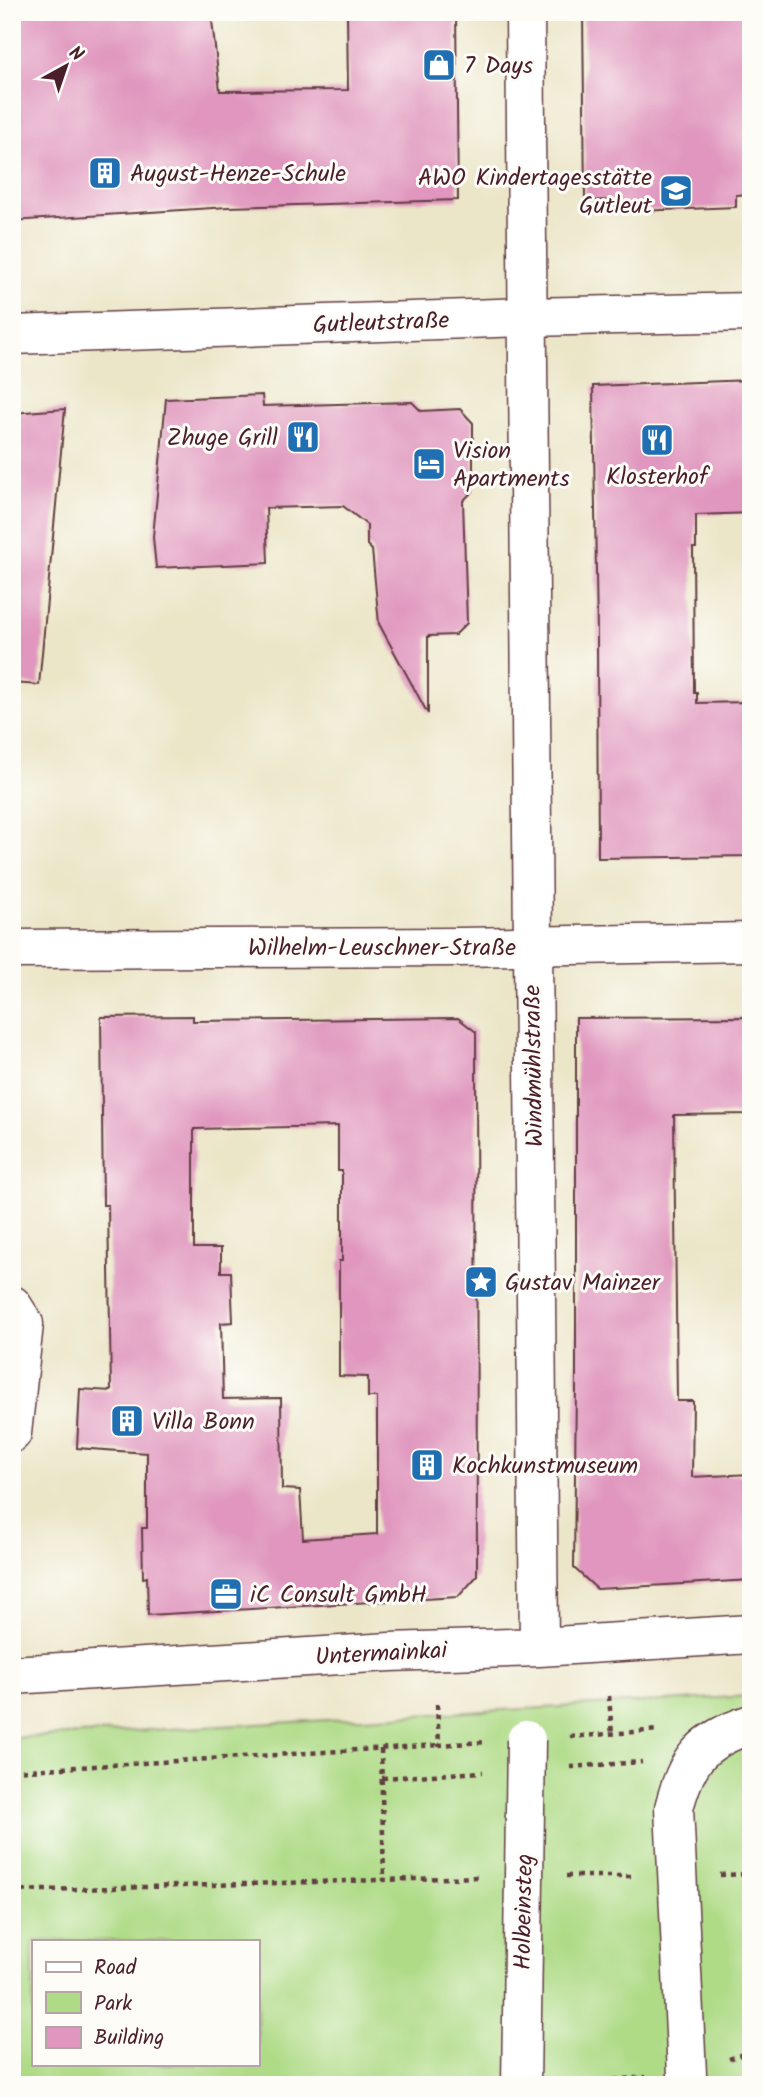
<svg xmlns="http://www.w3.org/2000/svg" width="763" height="2097" font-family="Kalam,sans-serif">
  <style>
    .green { fill: #afdb87; stroke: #7c7d59; stroke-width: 2; fill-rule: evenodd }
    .building { fill: #e096be; fill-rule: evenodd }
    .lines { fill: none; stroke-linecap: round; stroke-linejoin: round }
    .minor-casing { stroke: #623d43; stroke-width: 41 }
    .major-casing { stroke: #623d43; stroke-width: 41 }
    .path { stroke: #623d43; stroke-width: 4.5; stroke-dasharray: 5 5; stroke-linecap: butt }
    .minor { stroke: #fff; stroke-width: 38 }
    .major { stroke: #fff; stroke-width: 38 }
    .minor-bridge-casing { stroke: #623d43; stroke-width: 41; stroke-linecap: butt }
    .minor-bridge { stroke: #fff; stroke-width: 38 }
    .labels { text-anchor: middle; stroke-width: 6; stroke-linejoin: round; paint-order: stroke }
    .poi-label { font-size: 24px; fill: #4a1f2b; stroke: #fdfcf7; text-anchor: start }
    .street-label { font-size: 24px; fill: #4a1f2b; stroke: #fdfcf7 }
  </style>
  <rect width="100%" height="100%" fill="#fdfcf7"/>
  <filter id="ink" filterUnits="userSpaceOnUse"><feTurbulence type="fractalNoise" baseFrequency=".0143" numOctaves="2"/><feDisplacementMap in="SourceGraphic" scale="14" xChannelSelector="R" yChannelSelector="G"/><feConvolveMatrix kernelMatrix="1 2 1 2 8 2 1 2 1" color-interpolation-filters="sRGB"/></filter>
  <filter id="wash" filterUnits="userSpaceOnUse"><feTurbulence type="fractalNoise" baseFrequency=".00686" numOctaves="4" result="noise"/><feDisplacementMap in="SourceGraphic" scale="28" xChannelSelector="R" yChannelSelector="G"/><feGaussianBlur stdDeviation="1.57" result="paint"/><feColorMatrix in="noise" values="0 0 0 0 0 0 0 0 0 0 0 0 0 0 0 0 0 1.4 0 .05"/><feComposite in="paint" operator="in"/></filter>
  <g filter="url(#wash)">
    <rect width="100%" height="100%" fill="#ece6c9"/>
    <!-- green -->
    <path class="green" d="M751 1696V2085H12V1738ZM33 1941H257V2064H33Z"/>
    <g id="blocks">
      <!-- building -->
      <path class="building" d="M12 12H211L220 91 348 90 347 12H456L458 200 228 207 12 221Z
        M583 12H751V194L736 195V207L614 212V200L585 201Z
        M751 380V513L696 515V548H693L694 693H697V703L751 702V856L598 858 597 634 593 386Z
        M262 395 263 406 412 402 421 411 460 409 473 423V491L463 501 467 623 455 635 428 636V714L379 624 372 550 367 545V525L343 506 266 508 268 563 156 568 153 537 166 399Z
        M65 409 39 685 12 683V413Z
        M193 1016V1021L458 1018 476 1032 477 1576 458 1597 148 1615 147 1577 143 1578 142 1528H147V1453L77 1448 80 1389 111 1391 108 1205H103L101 1017ZM338 1126V1171H342V1261H339V1376L368 1377V1397H377V1534L303 1539 300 1490 282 1489 281 1398 223 1399 221 1323 233 1322 231 1272H221V1248H194V1129Z
        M751 1017V1114L674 1115 677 1401H693L692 1477 751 1474V1580L597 1589 574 1568 576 1385V1018Z"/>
    </g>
  </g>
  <g filter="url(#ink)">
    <use href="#blocks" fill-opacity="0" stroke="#623d43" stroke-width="2"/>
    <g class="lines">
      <defs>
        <path id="minor" d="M525 12 539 1647
          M12 1305 24 1324 12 1433
          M12 1675 390 1652 539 1647 751 1634
          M687 2074 674 1808C687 1758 701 1741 751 1724"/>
        <path id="major" d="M12 335 528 317 751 312
          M12 949 459 947 751 942"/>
      </defs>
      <!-- minor casing -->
      <use href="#minor" class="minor-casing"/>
      <!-- major casing -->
      <use href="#major" class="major-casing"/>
      <!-- path -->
      <path class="path" d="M609 1696 612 1735
        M437 1704 439 1745 485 1742
        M570 1737 659 1730
        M381 1749 384 1879
        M570 1767 642 1762
        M12 1771 439 1745
        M382 1778 483 1772
        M720 1875 751 1874
        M566 1876H634
        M12 1891 480 1877
        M729 2059 751 2051
        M564 2084 646 2077"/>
      <!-- minor -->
      <use href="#minor" class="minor"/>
      <!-- major -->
      <use href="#major" class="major"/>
      <defs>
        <path id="minor-bridge" d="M521 2085 526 1740"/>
      </defs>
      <!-- minor-bridge casing -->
      <use href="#minor-bridge" class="minor-bridge-casing"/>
      <!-- minor-bridge -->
      <use href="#minor-bridge" class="minor-bridge"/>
    </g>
  </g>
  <!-- icons -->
  <defs>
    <symbol id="shop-square" viewBox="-11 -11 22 22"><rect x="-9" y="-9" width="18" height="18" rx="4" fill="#1f6fb2" stroke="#fdfcf7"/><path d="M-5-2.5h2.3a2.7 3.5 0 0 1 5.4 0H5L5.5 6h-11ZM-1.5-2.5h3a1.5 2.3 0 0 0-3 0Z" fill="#fff"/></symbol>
    <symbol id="building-square" viewBox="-11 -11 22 22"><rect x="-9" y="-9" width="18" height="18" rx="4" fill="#1f6fb2" stroke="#fdfcf7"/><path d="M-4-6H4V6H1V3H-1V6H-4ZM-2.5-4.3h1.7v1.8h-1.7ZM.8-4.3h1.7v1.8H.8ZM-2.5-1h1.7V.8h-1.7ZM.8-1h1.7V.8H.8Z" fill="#fff"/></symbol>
    <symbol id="school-square" viewBox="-11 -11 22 22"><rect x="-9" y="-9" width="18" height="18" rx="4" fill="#1f6fb2" stroke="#fdfcf7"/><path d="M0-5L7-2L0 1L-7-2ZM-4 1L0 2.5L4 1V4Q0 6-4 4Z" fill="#fff"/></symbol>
    <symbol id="restaurant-square" viewBox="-11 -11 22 22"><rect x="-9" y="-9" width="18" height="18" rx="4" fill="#1f6fb2" stroke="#fdfcf7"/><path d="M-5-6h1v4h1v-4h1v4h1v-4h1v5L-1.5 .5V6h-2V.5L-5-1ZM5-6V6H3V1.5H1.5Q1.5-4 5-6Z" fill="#fff"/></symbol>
    <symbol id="hotel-square" viewBox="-11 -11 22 22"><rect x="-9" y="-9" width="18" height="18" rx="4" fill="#1f6fb2" stroke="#fdfcf7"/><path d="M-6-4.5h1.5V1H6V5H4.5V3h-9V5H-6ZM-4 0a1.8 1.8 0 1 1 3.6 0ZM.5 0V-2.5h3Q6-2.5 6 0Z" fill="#fff"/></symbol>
    <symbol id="sight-square" viewBox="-11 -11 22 22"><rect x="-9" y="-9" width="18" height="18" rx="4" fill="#1f6fb2" stroke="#fdfcf7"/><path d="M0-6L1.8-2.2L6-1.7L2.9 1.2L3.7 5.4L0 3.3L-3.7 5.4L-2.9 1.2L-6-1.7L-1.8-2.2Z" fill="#fff"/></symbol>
    <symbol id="office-square" viewBox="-11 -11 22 22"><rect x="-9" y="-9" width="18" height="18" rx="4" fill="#1f6fb2" stroke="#fdfcf7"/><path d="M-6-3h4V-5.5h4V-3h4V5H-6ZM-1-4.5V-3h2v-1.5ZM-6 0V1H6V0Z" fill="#fff"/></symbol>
  </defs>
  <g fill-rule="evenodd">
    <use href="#shop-square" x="420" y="46" width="38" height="38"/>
    <use href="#building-square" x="86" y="154" width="38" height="38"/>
    <use href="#school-square" x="657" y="172" width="38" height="38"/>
    <use href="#restaurant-square" x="284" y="418" width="38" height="38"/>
    <use href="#restaurant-square" x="638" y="421" width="38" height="38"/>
    <use href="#hotel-square" x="410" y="445" width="38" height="38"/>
    <use href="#sight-square" x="462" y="1263" width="38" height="38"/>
    <use href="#building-square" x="108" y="1402" width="38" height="38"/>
    <use href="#building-square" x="408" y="1446" width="38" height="38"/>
    <use href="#office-square" x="207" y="1575" width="38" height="38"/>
  </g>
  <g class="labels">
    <!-- poi labels -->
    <g class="poi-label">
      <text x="464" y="73">7 Days</text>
      <text x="130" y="181">August-Henze-Schule</text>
      <text x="652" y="185" text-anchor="end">AWO Kindertagesstätte<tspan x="652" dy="28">Gutleut</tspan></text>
      <text x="278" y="445" text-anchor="end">Zhuge Grill</text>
      <text x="453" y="458">Vision<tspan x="453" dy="28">Apartments</tspan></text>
      <text x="657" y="484" text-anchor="middle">Klosterhof</text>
      <text x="505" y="1290">Gustav Mainzer</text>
      <text x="152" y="1429">Villa Bonn</text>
      <text x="452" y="1473">Kochkunstmuseum</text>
      <text x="250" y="1602">iC Consult GmbH</text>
    </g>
    <!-- street labels -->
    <g class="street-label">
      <text transform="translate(381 322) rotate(-2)" y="8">Gutleutstraße</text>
      <text x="382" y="955">Wilhelm-Leuschner-Straße</text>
      <text transform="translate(533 1066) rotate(-91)" y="8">Windmühlstraße</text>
      <text transform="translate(381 1653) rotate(-3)" y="8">Untermainkai</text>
      <text transform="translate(523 1912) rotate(-89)" y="8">Holbeinsteg</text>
    </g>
  </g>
  <!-- margin -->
  <rect width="763" height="2097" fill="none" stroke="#fdfcf7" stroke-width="42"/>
  <!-- legend -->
  <rect x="32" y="1940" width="228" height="126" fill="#fdfcf7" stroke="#b5a4a5" stroke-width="2"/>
  <rect x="46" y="1962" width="35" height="10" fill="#ffffff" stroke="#b5a4a5" stroke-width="2"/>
  <text x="94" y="1974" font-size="21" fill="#4a1f2b">Road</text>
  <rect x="46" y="1992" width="35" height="21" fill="#afdb87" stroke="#b5a4a5" stroke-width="2"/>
  <text x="94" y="2010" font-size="21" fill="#4a1f2b">Park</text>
  <rect x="46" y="2027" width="35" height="21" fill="#e096be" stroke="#b5a4a5" stroke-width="2"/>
  <text x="94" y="2044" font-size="21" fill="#4a1f2b">Building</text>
  <!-- north arrow -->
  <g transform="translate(66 66) rotate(40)" stroke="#fdfcf7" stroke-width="5" paint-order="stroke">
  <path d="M0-5L12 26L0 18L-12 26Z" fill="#4a1f2b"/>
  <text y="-10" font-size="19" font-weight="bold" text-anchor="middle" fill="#4a1f2b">N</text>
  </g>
</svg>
